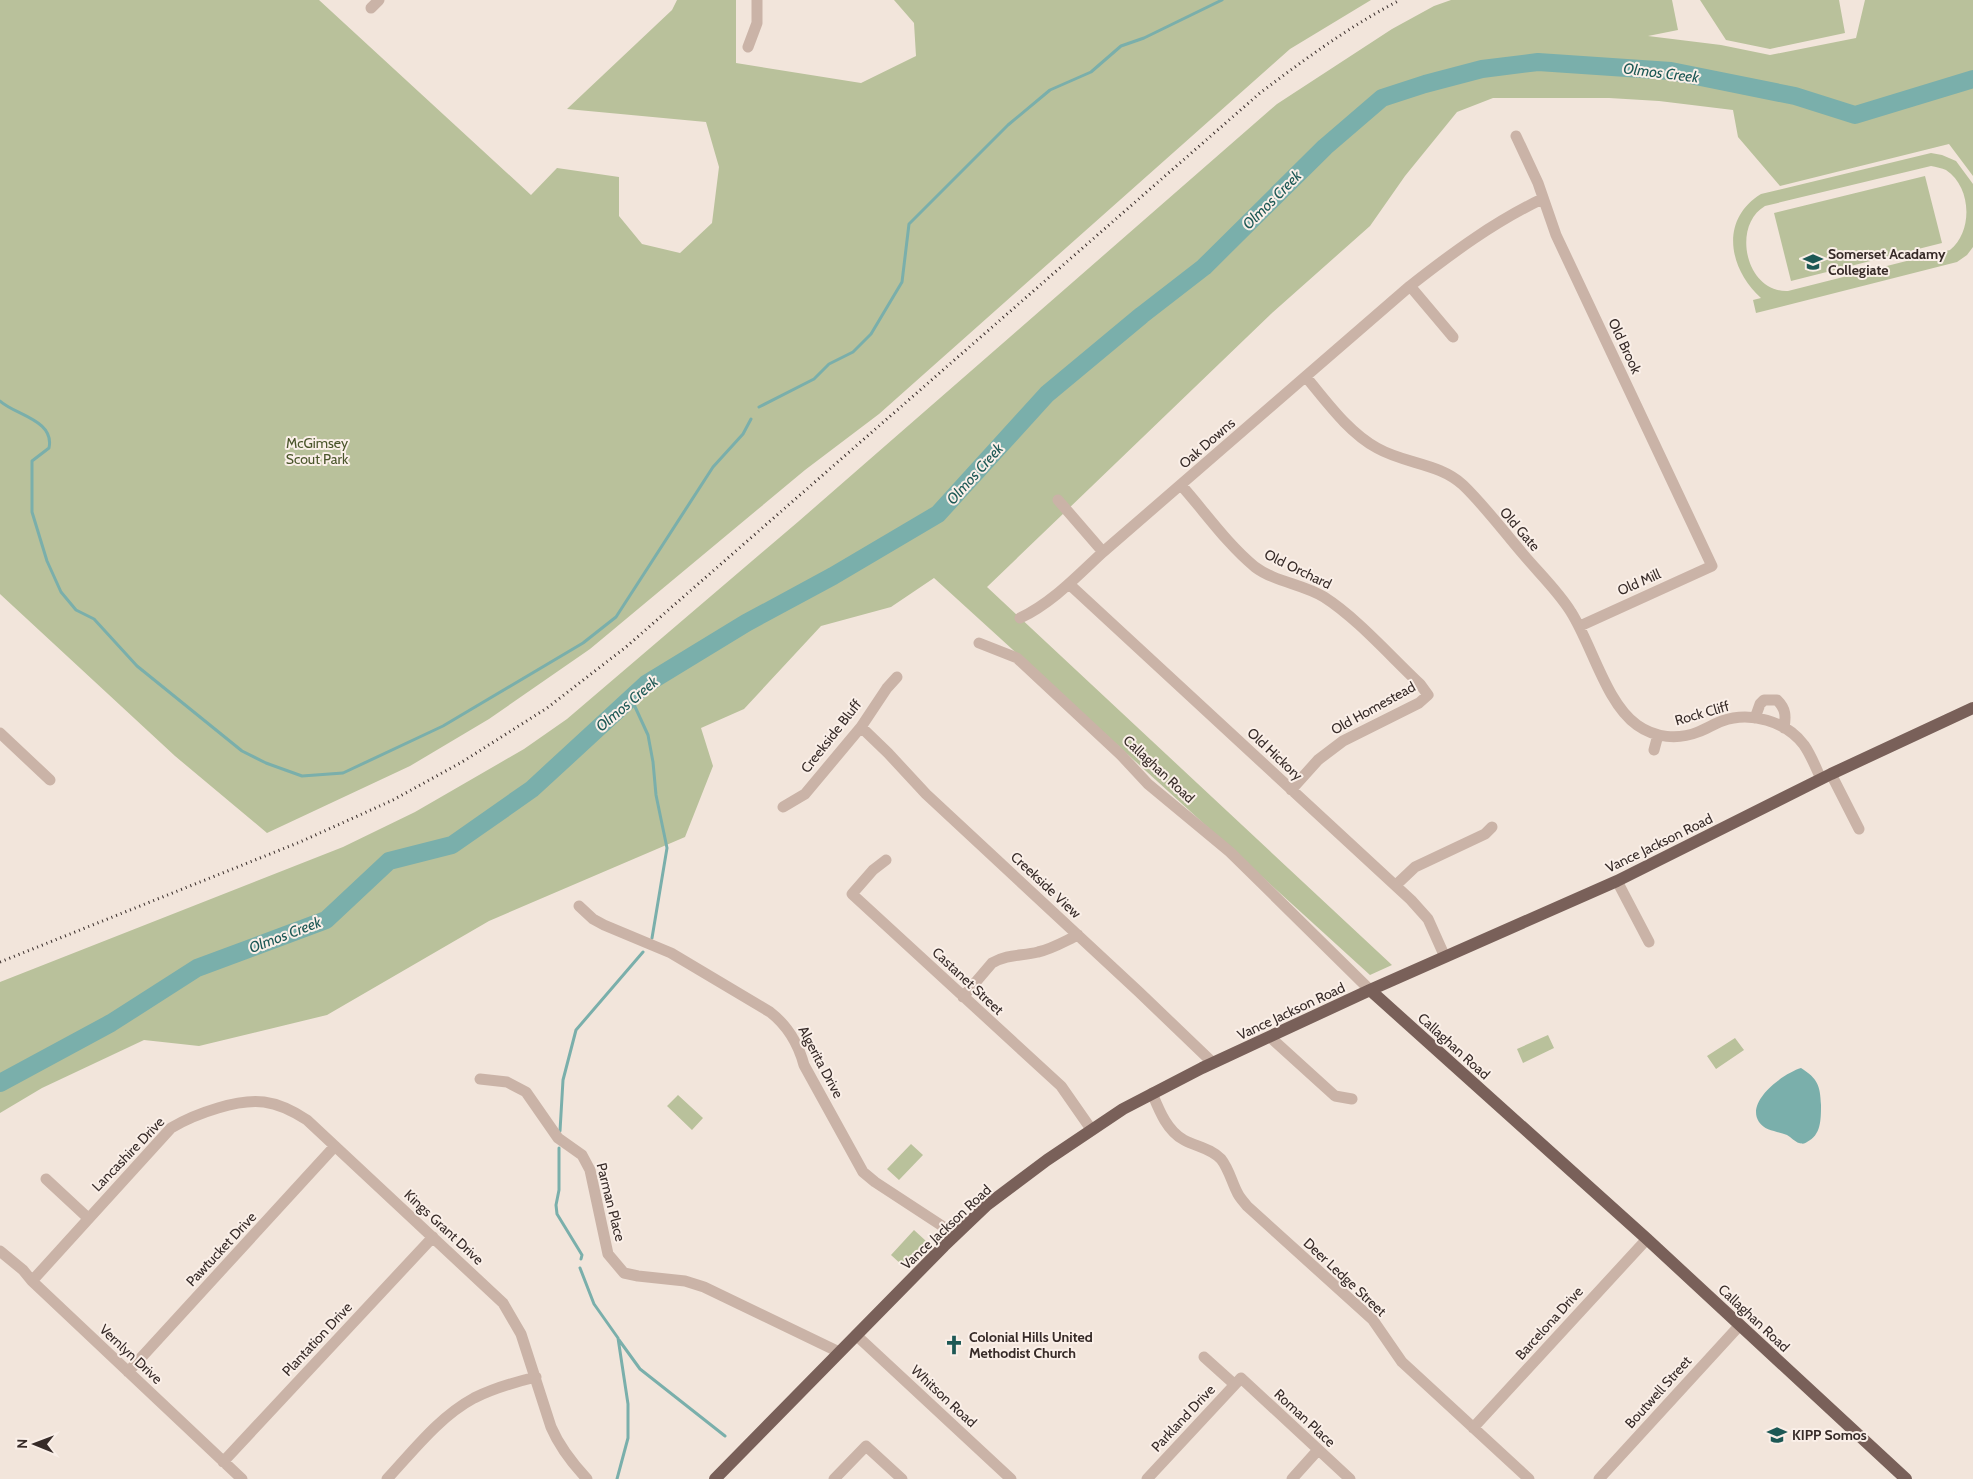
<svg xmlns="http://www.w3.org/2000/svg" width="1973" height="1479" font-family="Cabin,sans-serif">
  <style>
    .green { fill: #b9c19b; fill-rule: evenodd }
    .water { fill: #7aafab }
    .lines { fill: none; stroke-linecap: round; stroke-linejoin: round }
    .stream { stroke: #7aafab; stroke-width: 3 }
    .river { stroke: #7aafab; stroke-width: 18 }
    .minor { stroke: #cab3a7; stroke-width: 11 }
    .major { stroke: #796059; stroke-width: 12 }
    .rail { stroke: #372b28; stroke-width: 3; stroke-dasharray: 1 4; stroke-linecap: butt }
    .labels { text-anchor: middle; stroke-width: 4; stroke-linejoin: round; paint-order: stroke }
    .poi-label { font-size: 14px; font-weight: bold; fill: #372b28; stroke: #faefe8; text-anchor: start }
    .street-label { font-size: 14px; fill: #372b28; stroke: #faefe8 }
    .park-label { font-size: 14px; fill: #4a552b; stroke: #faefe8 }
    .water-label { font-size: 15px; font-style: italic; fill: #1d5855; stroke: #faefe8 }
  </style>
  <rect width="100%" height="100%" fill="#f2e5db"/>
  <!-- green -->
  <path class="green" d="M0 0H319L531 195 557 168 619 177V216L642 244 680 253 712 223 719 167 706 122 567 109 672 10 677 0H736V63L861 83 916 56 914 23 894 0H1371L1290 49 879 414 805 470 590 649 489 719 410 766 267 833 175 756 0 594Z
    M1451 0H1672L1678 30 1648 36 1721 45 1770 55 1856 38 1865 0H1973V176L1949 144 1780 186 1738 137 1733 110 1659 101 1609 98H1493L1457 112 1405 176 1370 226 1272 313 987 587 1392 965 1370 975 934 578 891 607 821 626 744 709 701 728 713 766 685 837 489 921 327 1015 199 1046 144 1040 42 1088 0 1113V982L343 847 415 812 524 749 567 719 799 521 1277 104 1392 29 1434 6Z
    M1700 0H1839L1845 33 1770 49 1726 40Z
    M1931 153 1942 155 1956 161 1973 184V247L1967 255 1957 262 1756 313 1753 300 1761 298C1729 269 1719 220 1761 194ZM1931 166C1936 167 1942 168 1946 170 1972 187 1973 232 1950 250L1788 291C1746 293 1731 226 1765 206Z
    M1925 176 1942 243 1791 281 1774 213Z
    M1548 1035 1554 1048 1523 1063 1517 1049Z
    M1735 1038 1744 1050 1716 1069 1707 1056Z
    M678 1095 703 1118 692 1130 667 1106Z
    M911 1144 923 1155 899 1180 887 1169Z
    M914 1230 926 1241 903 1266 891 1255Z"/>
  <!-- water -->
  <path class="water" d="M1801 1068C1818 1079 1820 1085 1821 1105 1821 1120 1821 1135 1807 1142 1804 1144 1803 1144 1799 1143 1795 1142 1791 1137 1787 1135 1777 1131 1765 1131 1759 1122 1745 1101 1784 1073 1801 1068Z"/>
  <g class="lines">
    <!-- stream -->
    <path class="stream" d="M0 401C15 415 55 420 49 448L32 461V512L47 561 61 592 76 610 94 619 137 666 242 751 266 763 302 776 343 773 443 726 583 643 616 617 713 467 743 434 751 419
      M759 407 814 379 829 364 853 352 871 334 902 282 909 224 1008 125 1050 90 1091 72 1121 46 1144 38 1222 0
      M631 698 648 735 653 762 656 795 667 848 652 938
      M560 1131 563 1080 576 1030 643 952
      M559 1148V1190L556 1205 557 1214 579 1250 582 1255 581 1259
      M580 1268 594 1304 618 1338 628 1404V1438L617 1479
      M619 1340 640 1369 725 1436"/>
    <!-- river -->
    <path class="river" d="M0 1083 111 1023 197 968 326 920 389 861 452 845 532 789 646 684 746 623 833 576 938 514 1047 394 1142 315 1204 267 1325 147 1382 98 1425 84 1482 69 1538 62 1671 71 1795 96 1855 115 1973 79"/>
    <!-- minor -->
    <path class="minor" d="M371 8 379 0
      M748 47 757 23V0
      M1516 136 1538 183 1556 235 1712 566 1580 626
      M1410 286 1453 337
      M1306 377C1327 402 1348 432 1377 448 1405 464 1439 463 1463 485 1484 505 1504 532 1523 554 1538 572 1559 592 1571 612 1592 645 1606 703 1637 725 1655 738 1678 740 1698 732 1706 729 1714 724 1722 721 1750 711 1786 721 1804 745 1811 755 1816 768 1821 779
      M1181 485C1205 512 1227 544 1255 567 1275 582 1303 584 1324 597 1357 618 1391 657 1420 684L1428 695 1419 703 1343 741 1318 760 1291 790
      M1058 500 1103 552
      M1069 584 1411 900 1428 919 1445 957
      M1020 618C1052 603 1077 576 1103 552L1410 286C1452 253 1494 222 1542 199
      M979 643 1017 658 1121 755 1148 784 1230 852 1370 990
      M1755 718 1760 704 1764 700H1777C1786 709 1786 716 1784 728
      M861 727 888 753 926 794 1139 992 1213 1063
      M0 733 50 780
      M1654 750 1658 735
      M1831 774 1859 829
      M783 807 805 794 861 727 887 688 897 677
      M886 860 873 870 852 894 1061 1086 1091 1129
      M1617 881 1649 942
      M1396 885 1415 867 1485 834 1492 827
      M579 906 593 919 604 925 671 953 770 1012C788 1026 798 1043 804 1065L863 1172 875 1182 956 1235
      M963 997 992 963C1007 954 1022 956 1038 952 1052 949 1065 941 1078 935
      M1270 1037 1335 1096 1352 1099
      M480 1079 507 1082 526 1092 558 1138 582 1155 590 1170 608 1254 624 1273 638 1276 685 1281 704 1287 839 1352
      M1152 1093C1159 1110 1167 1131 1184 1140 1197 1147 1210 1148 1221 1159 1229 1169 1232 1183 1238 1194 1240 1198 1244 1202 1247 1206L1373 1320 1402 1362 1529 1479
      M46 1179 88 1218
      M0 1251 23 1270 32 1281 242 1479
      M32 1281 171 1128C186 1119 201 1113 218 1108 254 1097 275 1099 307 1120L503 1303 521 1334 551 1427C560 1448 572 1463 587 1479
      M856 1335 1011 1479
      M1204 1357 1234 1384
      M128 1372 335 1146
      M1473 1428 1647 1239
      M223 1462 433 1237
      M387 1479C414 1450 439 1417 474 1398 494 1388 515 1382 536 1377
      M834 1479 866 1446 902 1479
      M1147 1479 1241 1378 1350 1479
      M1292 1479 1318 1450
      M1599 1479 1740 1325"/>
    <!-- major -->
    <path class="major" d="M1370 990 1647 1239 1906 1479
      M715 1479 944 1246 987 1205 1047 1160 1123 1109 1202 1068 1370 990 1617 881 1831 774 1973 708"/>
    <!-- rail -->
    <path class="rail" d="M0 962 300 842 393 800 462 762 547 708 626 647 1260 93C1305 59 1350 26 1400 0"/>
  </g>
  <!-- icons -->
  <defs>
    <symbol id="school-bare" viewBox="-9 -9 18 18"><path d="M0-5L7-2L0 1L-7-2ZM-4 1L0 2.5L4 1V4Q0 6-4 4Z" fill="#1d5855" stroke="#faefe8" stroke-width="2.5" paint-order="stroke"/></symbol>
    <symbol id="church-bare" viewBox="-9 -9 18 18"><path d="M-1.2-6h2.4v3.5h3.3v2.4h-3.3V6h-2.4V-.1h-3.3v-2.4h3.3Z" fill="#1d5855" stroke="#faefe8" stroke-width="2.5" paint-order="stroke"/></symbol>
  </defs>
  <g fill-rule="evenodd">
    <use href="#school-bare" x="1799" y="248" width="28" height="28"/>
    <use href="#church-bare" x="940" y="1331" width="28" height="28"/>
    <use href="#school-bare" x="1763" y="1421" width="28" height="28"/>
  </g>
  <g class="labels">
    <!-- poi labels -->
    <g class="poi-label">
      <text x="1828" y="259">Somerset Acadamy<tspan x="1828" dy="16">Collegiate</tspan></text>
      <text x="969" y="1342">Colonial Hills United<tspan x="969" dy="16">Methodist Church</tspan></text>
      <text x="1792" y="1440">KIPP Somos</text>
    </g>
    <!-- street labels -->
    <g class="street-label">
      <text transform="translate(1625 346) rotate(65)" y="5">Old Brook</text>
      <text transform="translate(1207 443) rotate(-41)" y="5">Oak Downs</text>
      <text transform="translate(1520 529) rotate(49)" y="5">Old Gate</text>
      <text transform="translate(1298 569) rotate(26)" y="5">Old Orchard</text>
      <text transform="translate(1639 582) rotate(-24)" y="5">Old Mill</text>
      <text transform="translate(1373 708) rotate(-29)" y="5">Old Homestead</text>
      <text transform="translate(1702 713) rotate(-16)" y="5">Rock Cliff</text>
      <text transform="translate(831 736) rotate(-52)" y="5">Creekside Bluff</text>
      <text transform="translate(1275 754) rotate(43)" y="5">Old Hickory</text>
      <text transform="translate(1159 769) rotate(43)" y="5">Callaghan Road</text>
      <text transform="translate(1659 843) rotate(-26)" y="5">Vance Jackson Road</text>
      <text transform="translate(1046 885) rotate(43)" y="5">Creekside View</text>
      <text transform="translate(968 981) rotate(43)" y="5">Castanet Street</text>
      <text transform="translate(1291 1011) rotate(-25)" y="5">Vance Jackson Road</text>
      <text transform="translate(1454 1046) rotate(42)" y="5">Callaghan Road</text>
      <text transform="translate(821 1062) rotate(62)" y="5">Algerita Drive</text>
      <text transform="translate(128 1154) rotate(-46)" y="5">Lancashire Drive</text>
      <text transform="translate(611 1202) rotate(76)" y="5">Parman Place</text>
      <text transform="translate(444 1227) rotate(43)" y="5">Kings Grant Drive</text>
      <text transform="translate(946 1227) rotate(-43)" y="5">Vance Jackson Road</text>
      <text transform="translate(221 1249) rotate(-47)" y="5">Pawtucket Drive</text>
      <text transform="translate(1345 1277) rotate(43)" y="5">Deer Ledge Street</text>
      <text transform="translate(1754 1318) rotate(43)" y="5">Callaghan Road</text>
      <text transform="translate(1549 1323) rotate(-48)" y="5">Barcelona Drive</text>
      <text transform="translate(317 1339) rotate(-47)" y="5">Plantation Drive</text>
      <text transform="translate(131 1354) rotate(43)" y="5">Vernlyn Drive</text>
      <text transform="translate(1658 1392) rotate(-48)" y="5">Boutwell Street</text>
      <text transform="translate(944 1396) rotate(43)" y="5">Whitson Road</text>
      <text transform="translate(1183 1418) rotate(-47)" y="5">Parkland Drive</text>
      <text transform="translate(1305 1418) rotate(43)" y="5">Roman Place</text>
    </g>
    <!-- park labels -->
    <g class="park-label">
      <text x="317" y="448">McGimsey<tspan x="317" dy="16">Scout Park</tspan></text>
    </g>
    <!-- water labels -->
    <g class="water-label">
      <text transform="translate(1661 73) rotate(7)" y="5">Olmos Creek</text>
      <text transform="translate(1272 200) rotate(-45)" y="5">Olmos Creek</text>
      <text transform="translate(975 474) rotate(-48)" y="5">Olmos Creek</text>
      <text transform="translate(627 704) rotate(-40)" y="5">Olmos Creek</text>
      <text transform="translate(285 935) rotate(-21)" y="5">Olmos Creek</text>
    </g>
  </g>
  <!-- north arrow -->
  <g transform="translate(35 1444) rotate(271)" stroke="#faefe8" stroke-width="4" paint-order="stroke">
  <path d="M0-4L9 19L0 12L-9 19Z" fill="#372b28"/>
  <text y="-8" font-size="14" font-weight="bold" text-anchor="middle" fill="#372b28">N</text>
  </g>
</svg>
